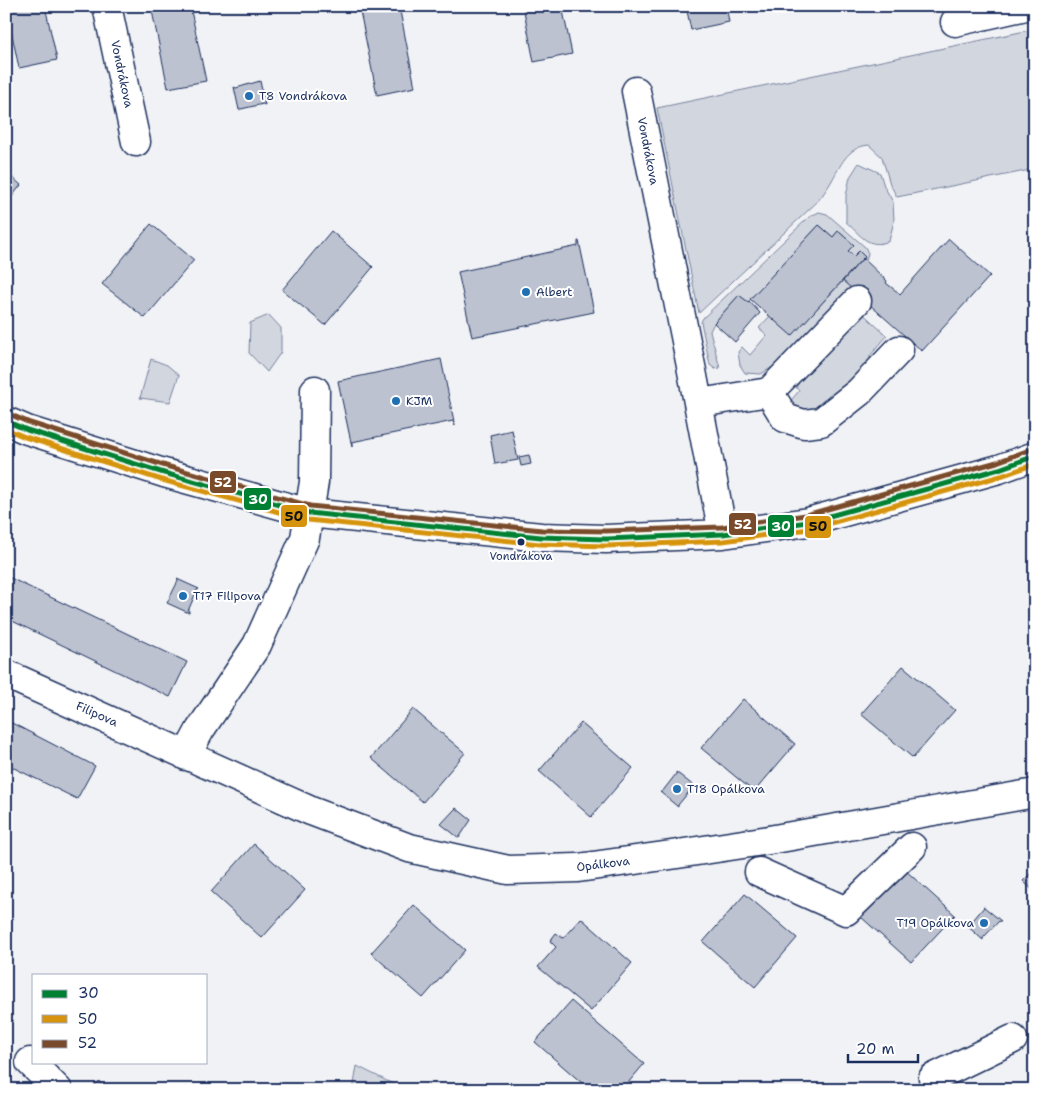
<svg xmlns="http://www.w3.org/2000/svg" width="1041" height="1096" font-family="'Shantell Sans',sans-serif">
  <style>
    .green { fill: #d2d6df; stroke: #76829e }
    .building { fill: #bcc2d0; stroke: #1b2f5e }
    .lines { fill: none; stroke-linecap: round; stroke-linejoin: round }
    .minor-casing { stroke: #1b2f5e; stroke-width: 31 }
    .minor { stroke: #fff; stroke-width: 28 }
    .bus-1-casing { stroke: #fff; stroke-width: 9 }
    .bus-2-casing { stroke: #fff; stroke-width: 9 }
    .bus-3-casing { stroke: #fff; stroke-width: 9 }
    .bus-1 { stroke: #008033; stroke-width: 5 }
    .bus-2 { stroke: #d6940e; stroke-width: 5 }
    .bus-3 { stroke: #7a4b2a; stroke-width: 5 }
    .poi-dot { fill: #1f6fb2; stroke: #fff; stroke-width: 2 }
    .bus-dot { fill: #1b2f5e; stroke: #fff; stroke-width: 2 }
    .labels { text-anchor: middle; stroke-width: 4; stroke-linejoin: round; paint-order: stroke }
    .bus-label { font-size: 11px; fill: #1b2f5e; stroke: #fff }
    .street-label { font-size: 12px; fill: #1b2f5e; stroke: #fff }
    .poi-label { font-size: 12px; fill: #1b2f5e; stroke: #fff; text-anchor: start }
    .line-badge { stroke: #fff; stroke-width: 2 }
    .badge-label { font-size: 14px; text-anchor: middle; font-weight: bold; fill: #fff }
    .pale-badge-label { font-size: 14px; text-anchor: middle; font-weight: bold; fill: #111 }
  </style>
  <rect width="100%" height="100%" fill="#f1f2f5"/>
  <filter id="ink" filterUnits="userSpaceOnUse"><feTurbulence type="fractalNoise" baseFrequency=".02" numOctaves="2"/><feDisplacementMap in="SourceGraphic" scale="10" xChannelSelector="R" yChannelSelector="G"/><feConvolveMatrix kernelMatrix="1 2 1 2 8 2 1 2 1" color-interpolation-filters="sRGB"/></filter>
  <g filter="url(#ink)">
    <!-- green -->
    <path class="green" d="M1035 29V169L897 197 890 184 882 157 869 145C847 147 841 165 831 182 827 189 822 196 817 202L699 313 657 108Z
      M859 163 880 173 884 186 893 202 894 221 889 241C868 250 860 234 846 222V196L850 177Z
      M819 212 827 214 865 247 868 253 866 262 863 260 865 257 859 251 854 256 848 251 853 244 838 231 833 237 819 225 748 302 739 295 714 323 710 331 720 368 715 369 710 365 701 322 703 318 809 217Z
      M843 281 851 287 787 358 761 374 745 373 740 365 738 352 742 347 750 355 767 335 759 328 770 316 792 335Z
      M858 309 887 336 869 357 875 363 817 415 785 407 799 391 796 387 799 383 794 379Z
      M269 315 281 328V352L267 372 249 353 250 323Z
      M151 359 167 365 179 375 170 402 140 398Z
      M357 1066 405 1090H353Z"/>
    <!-- building -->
    <path class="building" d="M6 6H45L57 60 19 68Z
      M151 6H190L206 81 168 88Z
      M359 6H399L415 87 377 95Z
      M523 6H562L572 54 534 62Z
      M686 6H726L729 22 691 30Z
      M260 81 265 105 263 104 241 109 239 110 234 87 236 88Z
      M6 172 21 185 6 204Z
      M151 224 194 260 145 318 102 284Z
      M819 225 833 237 838 231 854 245 848 251 854 256 859 251 865 257 863 260V258L792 336 750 299Z
      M331 231 373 267 325 325 282 290Z
      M949 239 990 276 922 351 843 281 863 258 887 281 886 283 900 294Z
      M578 241H579L594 312 472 337 458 272 578 246Z
      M739 295 748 302 749 301 760 313 735 342 714 323Z
      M441 359 455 426 453 421 352 442V447L338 381Z
      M512 430 518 460 495 464 490 435Z
      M529 455 531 464 521 466 519 457Z
      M6 576 187 662 170 697 6 618Z
      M177 579 199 589 197 590 188 611H189V613L167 603 178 581Z
      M903 666 955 710 913 758 861 714Z
      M743 699 795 744 754 792 701 748Z
      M413 709 465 753 423 802 371 758Z
      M6 720 95 766 77 799 6 764Z
      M581 723 633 768 591 817 539 771Z
      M676 772 695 787H693L678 805V807L660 792H662L676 774Z
      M456 808 471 820 459 838 441 824Z
      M254 844 305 890 262 938 211 892Z
      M904 869 955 915 911 962 861 917Z
      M1035 869V892L1023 881Z
      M745 894 797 938 755 987 703 942Z
      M414 905 465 950 423 998 371 953Z
      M983 906 1001 921H999L983 938V940L966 925H969L984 907Z
      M581 918 632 963 591 1011 538 967 556 947 550 941 556 933 563 938Z
      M571 1001 644 1064 622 1090H590L535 1042Z
      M99 1081 106 1090H90Z"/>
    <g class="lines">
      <defs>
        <path id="minor" d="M107 6 136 142
          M955 22 1026 6
          M636 91 692 371 723 534
          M769 392 785 418 804 424 821 422 859 392 899 350
          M699 403 769 392 857 301
          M6 421 27 430 164 473 309 513 541 537 606 539 723 534 808 522 999 469 1035 456
          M6 674 311 811 409 848 508 870 578 868 671 855 769 840 1035 793
          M186 756 200 730 257 645 305 538 314 482 315 390
          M759 872 846 911 912 847
          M30 1062 58 1090
          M936 1090 933 1078 1013 1039"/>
      </defs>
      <!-- minor casing -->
      <use href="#minor" class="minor-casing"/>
      <!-- minor -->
      <use href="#minor" class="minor"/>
      <defs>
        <path id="bus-1" d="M6 421 27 430 164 473 309 513 541 537 606 539 723 534 808 522 999 469 1035 456"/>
        <path id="bus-2" d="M6 429 25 437 162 480 308 520 540 544 606 546 723 541 809 529 1001 476 1035 464"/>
        <path id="bus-3" d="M9 414 30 423 166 466 310 506 542 530 606 531 722 527 806 515 997 462 1032 449"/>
      </defs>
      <!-- bus-1 casing -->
      <use href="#bus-1" class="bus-1-casing"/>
      <!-- bus-2 casing -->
      <use href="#bus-2" class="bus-2-casing"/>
      <!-- bus-3 casing -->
      <use href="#bus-3" class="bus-3-casing"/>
      <!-- bus-1 -->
      <use href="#bus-1" class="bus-1"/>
      <!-- bus-2 -->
      <use href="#bus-2" class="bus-2"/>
      <!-- bus-3 -->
      <use href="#bus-3" class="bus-3"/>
    </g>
  </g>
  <!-- markers -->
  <g class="poi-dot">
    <circle cx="249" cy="96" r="5"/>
    <circle cx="526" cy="292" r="5"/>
    <circle cx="396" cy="401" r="5"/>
    <circle cx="183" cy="596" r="5"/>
    <circle cx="677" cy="789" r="5"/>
    <circle cx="984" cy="923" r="5"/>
  </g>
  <circle class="bus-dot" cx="521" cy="542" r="4.5"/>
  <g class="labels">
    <!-- bus labels -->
    <g class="bus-label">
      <text x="521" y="560">Vondrákova</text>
    </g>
    <!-- street labels -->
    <g class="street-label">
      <text transform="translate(122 74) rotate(78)" y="4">Vondrákova</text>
      <text transform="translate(648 151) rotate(79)" y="4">Vondrákova</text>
      <text transform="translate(97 714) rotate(24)" y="4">Filipova</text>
      <text transform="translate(603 864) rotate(-7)" y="4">Opálkova</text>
    </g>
    <!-- poi labels -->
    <g class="poi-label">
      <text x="259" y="100">T8 Vondrákova</text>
      <text x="536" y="296">Albert</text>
      <text x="406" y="405">KJM</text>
      <text x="193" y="600">T17 Filipova</text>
      <text x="687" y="793">T18 Opálkova</text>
      <text x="974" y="927" text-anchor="end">T19 Opálkova</text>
    </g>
  </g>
  <g class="line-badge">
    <rect x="209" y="470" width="28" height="24" rx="5" fill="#7a4b2a"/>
    <rect x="243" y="487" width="29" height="24" rx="5" fill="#008033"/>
    <rect x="280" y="504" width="28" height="24" rx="5" fill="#d6940e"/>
    <rect x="728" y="512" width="29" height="24" rx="5" fill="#7a4b2a"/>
    <rect x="767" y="514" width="28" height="24" rx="5" fill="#008033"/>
    <rect x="804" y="515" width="28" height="24" rx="5" fill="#d6940e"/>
  </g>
  <g class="badge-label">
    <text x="223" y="487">52</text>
    <text x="258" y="504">30</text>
    <text x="743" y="529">52</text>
    <text x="781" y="531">30</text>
  </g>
  <g class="pale-badge-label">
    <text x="294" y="521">50</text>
    <text x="818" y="531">50</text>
  </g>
  <!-- margin -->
  <rect width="1041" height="1096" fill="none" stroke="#fff" stroke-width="25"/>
  <rect x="12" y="12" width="1016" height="1071" fill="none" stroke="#1b2f5e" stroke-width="2" filter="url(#ink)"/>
  <!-- legend -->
  <rect x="32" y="974" width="175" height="90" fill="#ffffff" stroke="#a4acbf"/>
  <rect x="42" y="990" width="25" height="8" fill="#008033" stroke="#a4acbf"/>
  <text x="78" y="998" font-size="15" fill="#1b2f5e">30</text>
  <rect x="42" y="1015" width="25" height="8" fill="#d6940e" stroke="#a4acbf"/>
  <text x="78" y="1024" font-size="15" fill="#1b2f5e">50</text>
  <rect x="42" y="1040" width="25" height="8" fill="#7a4b2a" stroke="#a4acbf"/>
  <text x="78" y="1048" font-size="15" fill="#1b2f5e">52</text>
  <!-- scale -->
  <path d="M848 1054v8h70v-8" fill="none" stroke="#1b2f5e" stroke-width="2.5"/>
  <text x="856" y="1054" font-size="15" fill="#1b2f5e" stroke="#ffffff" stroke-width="4" paint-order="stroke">20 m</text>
</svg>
